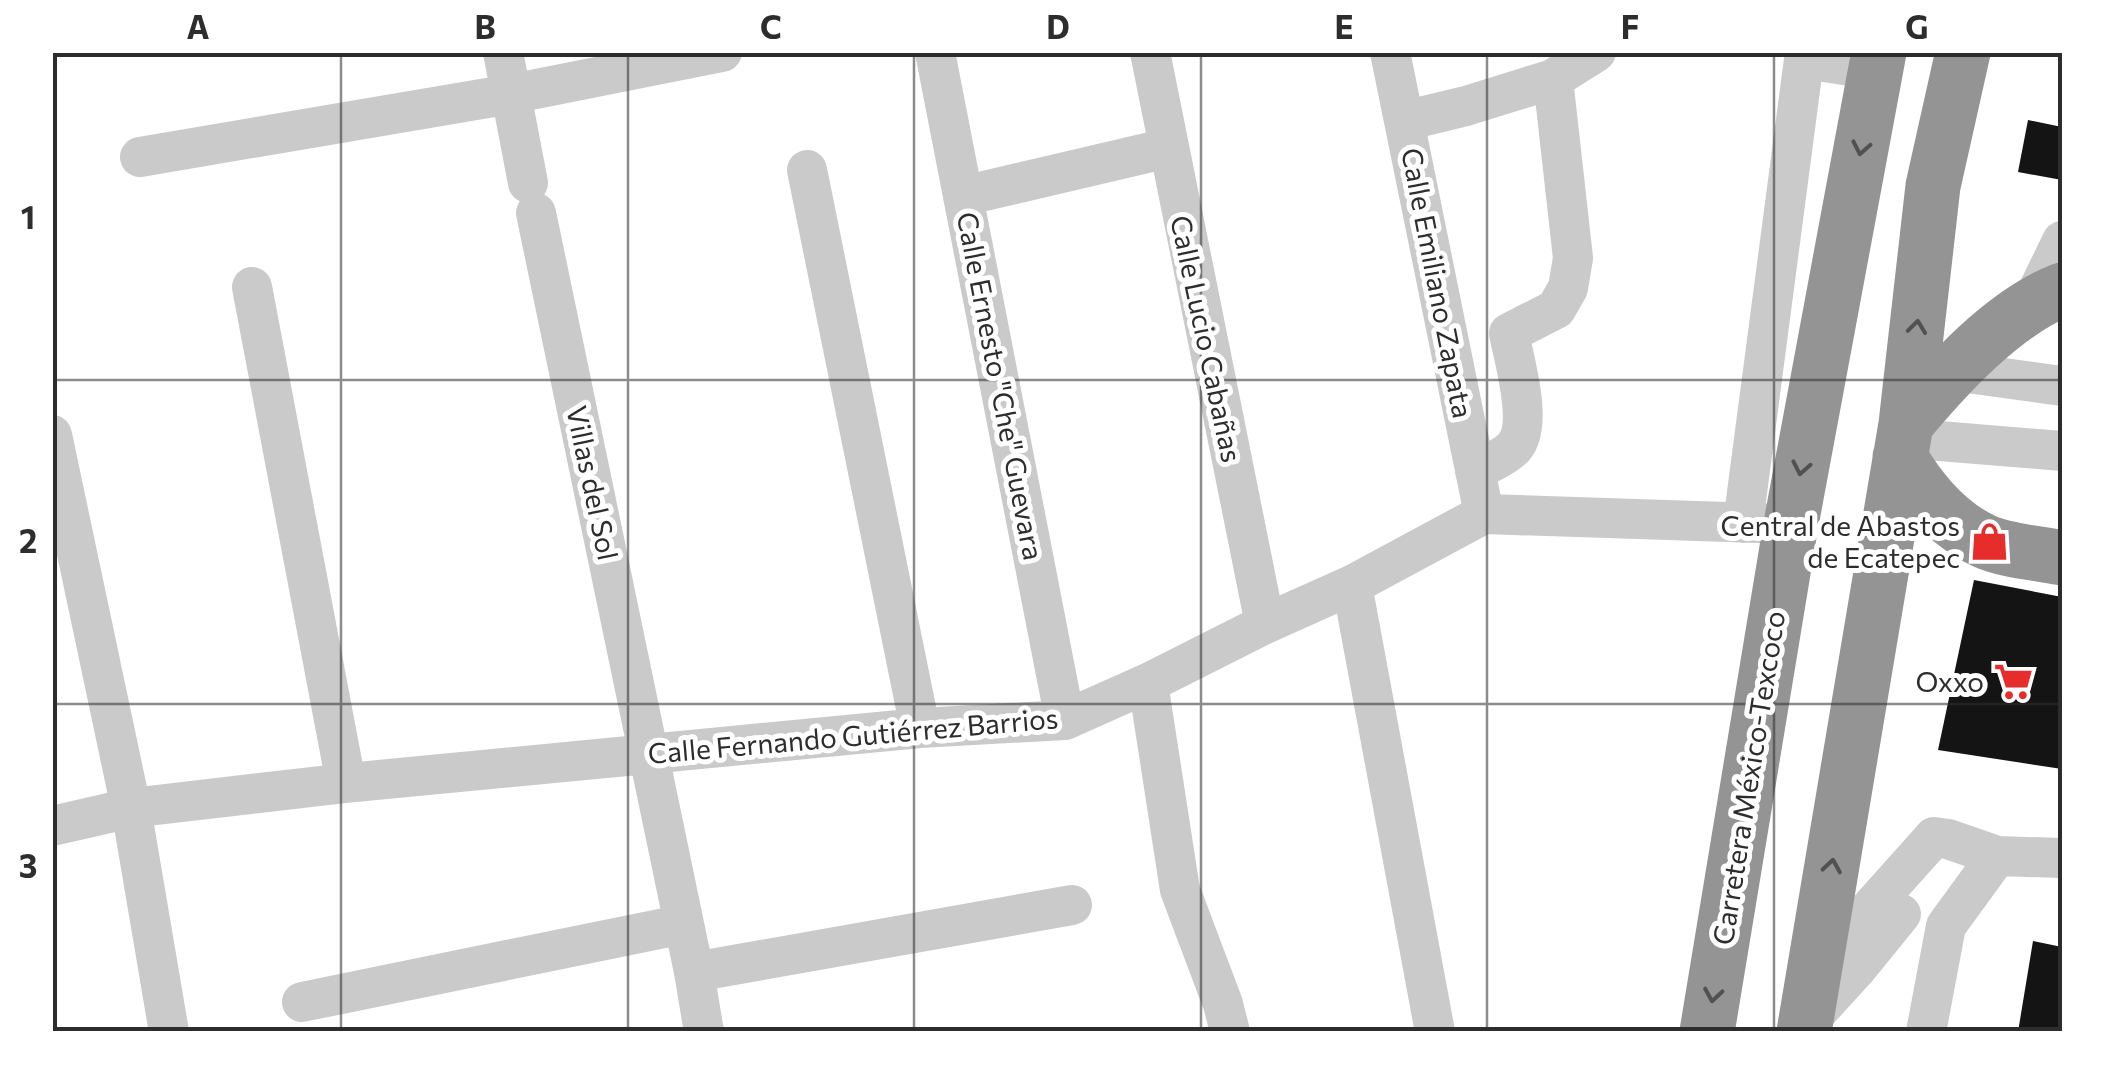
<svg xmlns="http://www.w3.org/2000/svg" width="2115" height="1084" font-family="Commissioner,sans-serif">
  <style>
    .building { fill: #141414 }
    .lines { fill: none; stroke-linecap: round; stroke-linejoin: round }
    .minor { stroke: #cacaca; stroke-width: 40 }
    .highway { stroke: #949494; stroke-width: 55 }
    .oneway { stroke: #515151 }
    .grid { fill: none; stroke: #2d2d2d; stroke-width: 2.5; stroke-opacity: 0.55 }
    .labels { text-anchor: middle; stroke-width: 10; stroke-linejoin: round; paint-order: stroke }
    .street-label { font-size: 28px; fill: #2d2d2d; stroke: #fff }
    .poi-label { font-size: 28px; fill: #2d2d2d; stroke: #fff; text-anchor: end }
    .neatline { fill: none; stroke: #2d2d2d; stroke-width: 4 }
    .grid-label { font-size: 32px; text-anchor: middle; font-weight: bold; fill: #2d2d2d }
  </style>
  <rect width="100%" height="100%" fill="#fff"/>
  <!-- building -->
  <path class="building" d="M2028 120 2062 127V180L2018 172Z
    M1974 580 2062 597V769L1938 750Z
    M2033 941 2062 947V1032H2018Z"/>
  <g class="lines">
    <!-- minor -->
    <path class="minor" d="M503 52 528 183
      M935 52 1065 720
      M1150 52 1265 624
      M1390 52 1484 514
      M1805 59 1876 70
      M1404 121 1466 106 1553 79 1596 52
      M140 157 511 94 722 52
      M807 170 920 728
      M963 196 1168 148
      M536 213 694 972 704 1032
      M252 287 346 783
      M2030 307 2062 241
      M1953 371 2062 386
      M52 435 131 808 169 1032
      M1903 438 2062 451
      M1475 471C1487 464 1501 459 1511 450 1536 430 1514 361 1509 333L1556 309 1568 288 1573 258 1553 79
      M1743 523 1805 52
      M1352 585 1435 1032
      M1148 683 1180 890 1223 1004 1230 1032
      M52 826 131 808 346 783 920 728 1065 720 1148 683 1265 624 1352 585 1484 514 1791 524
      M1815 970 1934 837 1948 839 1997 856
      M694 972 1072 905
      M302 1002 684 924
      M1805 1025 1858 967 1901 914
      M1926 1032 1946 926 1997 856 2062 858"/>
    <!-- highway -->
    <path class="highway" d="M1906 424C1946 376 2003 313 2062 290
      M1900 457C1920 491 1947 524 1984 541 2005 551 2039 553 2062 558
      M1707 1032 1791 524 1879 52
      M1804 1032 1906 424 1933 186 1963 52"/>
  </g>
  <!-- one-way arrows -->
  <defs><path id="oneway-chevron" d="M-2-3.5L2.5 0L-2 3.5" fill="none" stroke-width="1.6" stroke-linecap="round" stroke-linejoin="round" transform="scale(2.5)"/></defs>
  <g class="oneway">
    <use href="#oneway-chevron" transform="translate(1861 148) rotate(101)"/>
    <use href="#oneway-chevron" transform="translate(1917 327) rotate(-83)"/>
    <use href="#oneway-chevron" transform="translate(1801 468) rotate(101)"/>
    <use href="#oneway-chevron" transform="translate(1832 866) rotate(-81)"/>
    <use href="#oneway-chevron" transform="translate(1713 995) rotate(99)"/>
  </g>
  <!-- grid -->
  <path class="grid" d="M341 52V1032M628 52V1032M914 52V1032M1201 52V1032M1487 52V1032M1774 52V1032M52 380H2062M52 704H2062"/>
  <!-- icons -->
  <defs>
    <symbol id="shop-bare" viewBox="-9 -9 18 18"><path d="M-5-2.5h2.3a2.7 3.5 0 0 1 5.4 0H5L5.5 6h-11ZM-1.5-2.5h3a1.5 2.3 0 0 0-3 0Z" fill="#e72d2c" stroke="#fff" stroke-width="2.5" paint-order="stroke"/></symbol>
    <symbol id="supermarket-bare" viewBox="-9 -9 18 18"><path d="M-6-5.5h2.5l.6 2H6L4.5 2H-2.5L-4.4-4H-6ZM-1.5 3.2a1.3 1.3 0 1 0 .1 0ZM3 3.2a1.3 1.3 0 1 0 .1 0Z" fill="#e72d2c" stroke="#fff" stroke-width="2.5" paint-order="stroke"/></symbol>
  </defs>
  <g fill-rule="evenodd">
    <use href="#shop-bare" x="1962" y="514" width="55" height="55"/>
    <use href="#supermarket-bare" x="1986" y="654" width="55" height="55"/>
  </g>
  <g class="labels">
    <!-- street labels -->
    <g class="street-label">
      <text transform="translate(1437 283) rotate(79)" y="10">Calle Emiliano Zapata</text>
      <text transform="translate(1206 339) rotate(78)" y="10">Calle Lucio Cabañas</text>
      <text transform="translate(1000 386) rotate(79)" y="10">Calle Ernesto "Che" Guevara</text>
      <text transform="translate(592 483) rotate(78)" y="10">Villas del Sol</text>
      <text transform="translate(853 736) rotate(-5)" y="10">Calle Fernando Gutiérrez Barrios</text>
      <text transform="translate(1749 778) rotate(-81)" y="10">Carretera México-Texcoco</text>
    </g>
    <!-- poi labels -->
    <g class="poi-label">
      <text x="1960" y="536">Central de Abastos<tspan x="1960" dy="32">de Ecatepec</tspan></text>
      <text x="1984" y="692">Oxxo</text>
    </g>
  </g>
  <!-- border -->
  <rect width="2115" height="1084" fill="none" stroke="#ffffff" stroke-width="110"/>
  <rect x="55" y="55" width="2005" height="974" class="neatline"/>
  <g class="grid-label">
    <text x="198" y="39">A</text>
    <text x="485" y="39">B</text>
    <text x="771" y="39">C</text>
    <text x="1058" y="39">D</text>
    <text x="1344" y="39">E</text>
    <text x="1630" y="39">F</text>
    <text x="1917" y="39">G</text>
    <text x="28" y="229">1</text>
    <text x="28" y="553">2</text>
    <text x="28" y="878">3</text>
  </g>
</svg>
